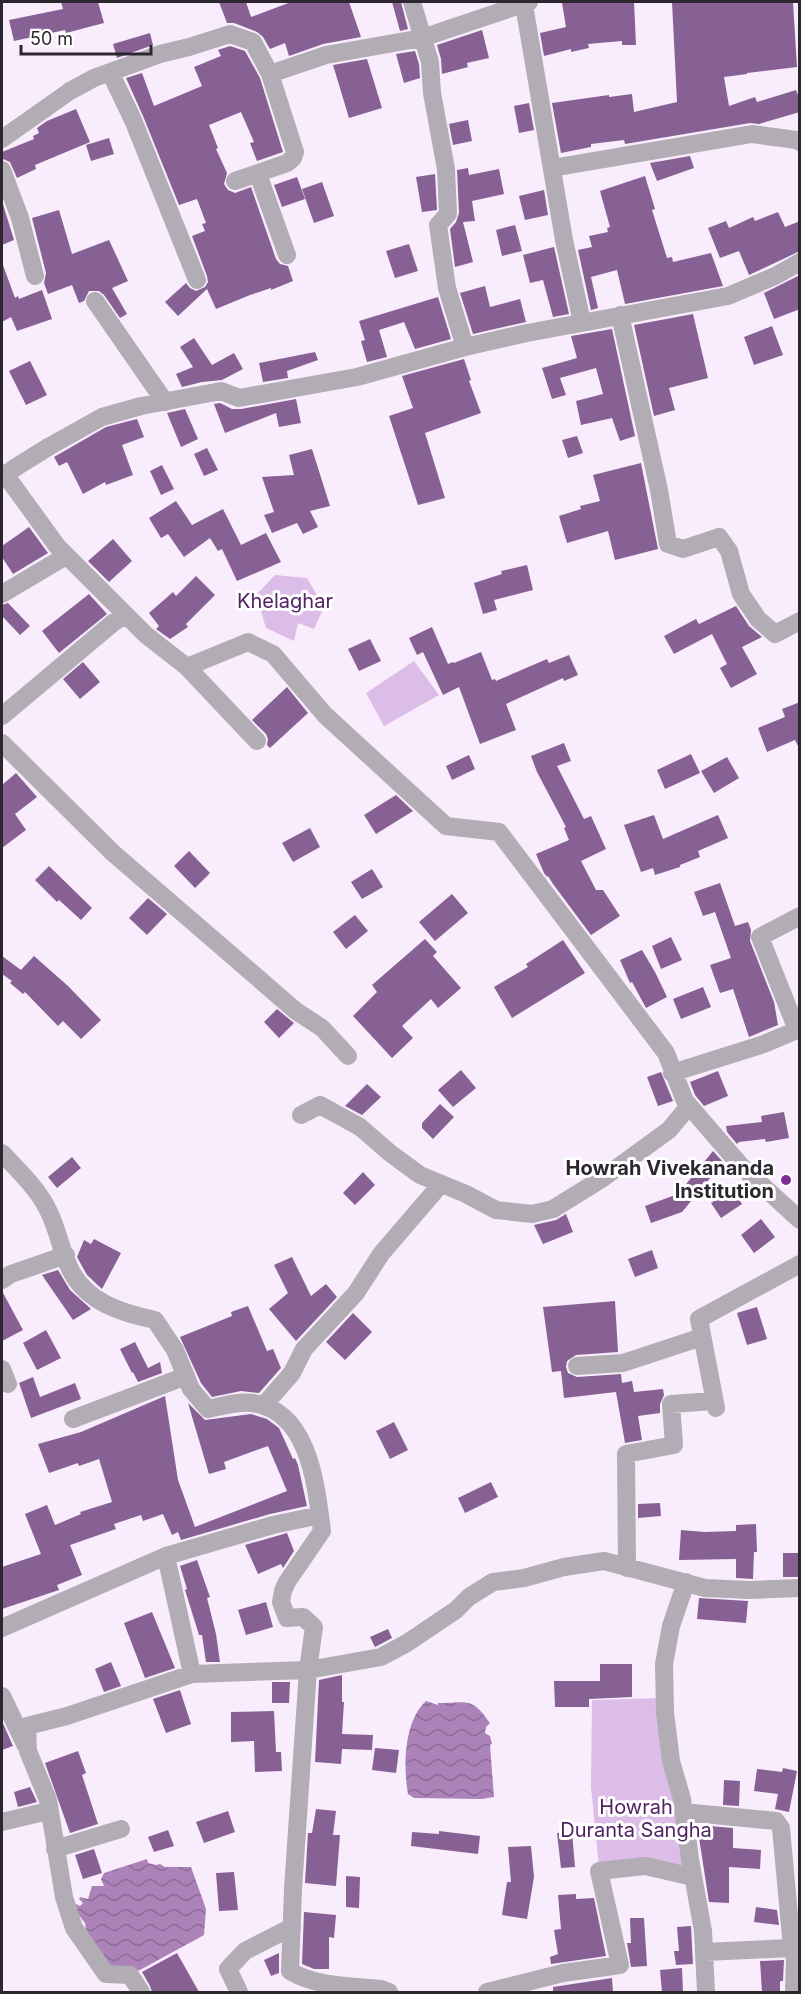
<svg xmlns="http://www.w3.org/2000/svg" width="801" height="1994" font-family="Inter,sans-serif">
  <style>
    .green { fill: #dbbde7 }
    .water { fill: url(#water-waves) }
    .building { fill: #876094 }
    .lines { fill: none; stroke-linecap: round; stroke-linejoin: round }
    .minor { stroke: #b2acb4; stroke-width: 18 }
    .poi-dot { fill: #7e2a99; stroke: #fff; stroke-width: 2 }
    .labels { text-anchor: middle; stroke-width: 6; stroke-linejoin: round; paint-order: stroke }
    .park-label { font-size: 20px; fill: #522063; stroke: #fff }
    .poi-label { font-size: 20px; font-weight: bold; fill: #2c262e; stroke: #fff; text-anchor: end }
  </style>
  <defs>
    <pattern id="water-waves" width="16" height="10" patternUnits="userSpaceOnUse" patternTransform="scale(1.5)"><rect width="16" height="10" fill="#ab83b9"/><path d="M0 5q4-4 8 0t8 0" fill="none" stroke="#8b6b97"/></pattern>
  </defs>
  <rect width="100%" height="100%" fill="#f9edfd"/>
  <!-- green -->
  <path class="green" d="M275 575 307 578 324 607 314 629 298 623 294 641 266 628 256 595Z
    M414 661 439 695 384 726 366 693Z
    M662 1698 684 1868 599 1867 591 1787 592 1700Z"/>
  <!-- water -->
  <path class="water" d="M426 1701 438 1705V1703C468 1703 471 1696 490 1723L486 1727 485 1733 490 1736 492 1744 490 1745 494 1797 482 1799 414 1798 408 1794C403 1766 404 1721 426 1701Z
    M147 1859 148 1863 156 1865 160 1864 165 1867H191L206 1909 204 1935 140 1970 132 1972 110 1968 86 1930 85 1923 78 1914 74 1903 80 1906 83 1903 79 1899 80 1897 88 1899 92 1886H104L101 1879 104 1873Z"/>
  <!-- building -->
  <path class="building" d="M61 2H98L104 23 66 33 65 30 14 41 9 20 63 9Z
    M219 2H246L251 17 291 2H349L361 37 323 44 289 56 285 43 270 49 263 37 257 32 234 23H227Z
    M392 2H401L408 29 400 31Z
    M569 2H634L636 45H622V41L588 44 589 48 571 52V49L544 56 540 33 566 27 562 3Z
    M672 2H793L797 67 747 73V74L724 77 729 106 755 97 757 102 796 90 800 100V112L759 124 750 123 625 144 624 140 591 144V147L561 153 552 103 609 95V97L632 94 634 112 677 102Z
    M482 30 489 58 467 63 468 67 442 74 441 59 437 45Z
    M150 33 153 45 117 58 113 44Z
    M230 46 245 51 260 78 283 152 257 161 250 143 254 142 241 112 209 125 218 148 216 149 227 173 224 184 228 190 235 193 251 187 276 259 280 264 288 266 293 281 271 290V288L250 295 216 309 207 289 178 316 165 302 186 283 190 288 196 291 205 287 208 282 207 276 192 236 205 231 202 224 206 223 197 199 179 205 143 116 126 78 142 73 154 106 202 86 194 67 221 56 218 50Z
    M415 51 419 64 420 78 404 83 396 54Z
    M367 59 382 108 349 118 333 65Z
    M529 103 534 130 519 133 514 106Z
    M76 109 90 142 35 165 36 169 17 178 10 162 3 159 2 152 34 139 33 136 39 133 37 128 47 121Z
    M468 120 472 141 453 145 449 124Z
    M109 138 114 154 91 161 86 145Z
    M690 156 694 168 657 181 650 163Z
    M468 168 469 175 499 169 504 194 472 201 475 221 463 222 473 262 455 267 450 229 456 222 459 213 457 170Z
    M435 174 437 210 422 212 416 177Z
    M645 176 655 209 652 210 667 258 672 257 673 262 711 253 723 286 625 304 617 270 591 277 598 308 591 310 578 250 592 247 589 236 608 232 607 228 610 227 600 191Z
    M297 177 305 199 282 207 274 185Z
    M322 182 334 216 314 223 302 189Z
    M544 190 548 215 525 220 519 196Z
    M2 201 14 240 2 245Z
    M59 210 72 254 109 240 128 281 112 288 127 314 120 318 104 295 99 291H89L84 301 79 303 72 285 48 294 44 283 46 273 32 218Z
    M778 212 785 227 800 221V251L749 275 739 251 720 258 708 228 726 221 729 228 753 217 755 221Z
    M515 225 522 251 502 256 496 230Z
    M409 244 418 271 395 278 386 251Z
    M554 247 569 314 553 317 543 280 530 283 523 255Z
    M3 265 15 298 18 296 19 299 42 290 52 319 17 331 11 317 2 322Z
    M800 275V309L774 319 764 293Z
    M485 286 490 307 520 299 526 322 473 334 460 293Z
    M438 297 451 339 415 349 404 322 379 330 387 357 367 362 361 341 365 340 359 321Z
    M693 314 708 378 669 388 675 410 654 416 634 325Z
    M772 326 783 355 754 365 744 337Z
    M612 329 635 436 620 441 612 418 581 425 576 401 603 394 596 368 560 378 566 395 552 399 542 368 577 358 571 336Z
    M194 338 212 365 234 353 243 369 222 380 202 382 182 387 176 374 193 367 180 347Z
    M315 352 318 360 287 371 288 378 263 382 259 363Z
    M464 359 471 380 469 381 481 413 425 433 445 498 418 505 389 416 413 408 402 376Z
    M30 361 47 395 26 405 9 371Z
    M296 399 301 423 279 427 276 413 225 433 214 404 220 403 232 409H241Z
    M185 409 198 439 181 447 167 413Z
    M137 419 144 437 122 445 133 475 106 485 105 482 83 494 67 462 59 466 54 457 106 427Z
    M577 436 583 453 568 458 562 440Z
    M207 448 218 470 204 476 194 454Z
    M312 449 330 506 310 511 318 527 303 534 297 523 272 533 264 515 274 512 262 477 294 475 289 455Z
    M641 463 658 549 615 560 608 531 567 543 559 516 581 509 580 506 600 501 593 475Z
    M162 465 174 489 161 495 150 471Z
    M176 501 192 525 223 509 241 545 266 533 281 562 237 581 222 549 218 551 210 538 184 557 168 534 161 538 149 518Z
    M29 527 48 553 13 574 2 557V546Z
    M113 539 132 561 109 582 88 561Z
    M527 565 533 590 494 600 497 610 483 614 474 583 502 574 501 571Z
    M196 576 215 595 186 624 188 627 170 639 156 629 159 626 149 613 173 592 176 596Z
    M89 594 107 614 59 653 42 631Z
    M8 603 30 626 20 635 2 616V605Z
    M736 606 749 626 762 637 742 647 757 674 731 688 720 668 727 664 712 634 674 654 664 636 696 619 699 624Z
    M432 627 448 664 453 662 454 663 481 652 492 680 495 679 496 681 547 659 549 663 569 655 578 675 564 681 563 678 506 704 516 730 480 744 459 687 443 695 423 652 417 655 409 638Z
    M370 639 381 661 359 671 348 649Z
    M83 662 100 682 80 699 63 679Z
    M287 687 308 713 270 748 267 745 268 739 266 734 252 720Z
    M800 702V750L795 740 767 752 758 728 785 717 782 709Z
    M564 743 571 761 557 766 584 819 591 816 606 849 581 861 596 890H603L620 916 591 935 553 884 548 876 547 877 544 873 536 854 569 840 564 828 566 827 537 772 531 756Z
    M691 754 700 773 665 789 657 770Z
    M469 755 475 769 452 780 446 766Z
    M727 757 739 778 714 793 701 771Z
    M16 773 37 797 15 814 26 830 2 848V785Z
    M396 795 413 811 376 834 364 815Z
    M654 815 663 839 718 815 728 838 698 851 700 857 680 865V867L655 875 653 868 641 872 624 825Z
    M310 828 320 847 293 862 282 843Z
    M189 851 210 873 195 888 174 866Z
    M49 866 92 908 81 920 59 900 57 902 35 880Z
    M372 869 383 887 362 899 351 882Z
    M720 883 735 926 748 922 751 930 750 941 774 1002 778 1025 749 1037 733 989 720 993 710 965 731 958 715 912 703 916 694 892Z
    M452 894 468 913 435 941 419 922Z
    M148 898 167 914 147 935 129 918Z
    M355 915 368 931 346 949 333 932Z
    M671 937 682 960 661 969 652 946Z
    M425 939 437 952 433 956 461 988 438 1008 431 999 402 1026 413 1038 392 1058 353 1016 377 992 372 985Z
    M563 940 585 973 512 1018 494 987 528 967 526 964Z
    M642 950 655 972 667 997 646 1008 632 982 630 983 620 960Z
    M2 956 21 970 34 956 68 986 101 1020 81 1039 63 1021 58 1026 25 992 23 994 10 983 12 981 2 974Z
    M703 987 711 1007 681 1019 673 999Z
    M277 1009 294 1023 279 1038 264 1022Z
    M461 1070 476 1088 453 1107 438 1090Z
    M718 1071 728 1096 704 1106 695 1095 690 1082Z
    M661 1072 673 1101 658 1106 647 1077Z
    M367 1084 381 1097 362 1115 345 1106Z
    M440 1104 454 1117 433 1139 422 1128V1123Z
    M784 1112 789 1138 766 1142 765 1139 739 1142 737 1144 727 1132 726 1126 762 1122 761 1116Z
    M713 1151 723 1162 707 1182 682 1212 651 1223 645 1206 678 1194Z
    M72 1157 81 1168 57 1188 48 1177Z
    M363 1172 375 1185 355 1205 343 1193Z
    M733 1189 742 1204 721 1218 711 1203Z
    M566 1214 573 1232 543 1244 534 1225 556 1220Z
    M761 1219 775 1237 754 1253 741 1235Z
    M94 1239 121 1253 102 1289 87 1275 77 1257 84 1240 91 1244Z
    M652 1250 658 1268 635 1277 628 1259Z
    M292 1257 311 1296 326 1284 337 1297 296 1341 269 1309 288 1293 274 1265Z
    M58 1270 70 1290 91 1309 73 1320 42 1275Z
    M2 1291 23 1330 2 1341Z
    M615 1301 618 1352 576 1355 567 1361 566 1367 568 1373 577 1377 621 1374 622 1383 632 1381 634 1392 663 1389 664 1395 660 1404V1413L638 1416 642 1440 625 1443 616 1392 564 1398 561 1371 552 1372 543 1307Z
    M248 1306 267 1351 273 1349 281 1368 259 1393 241 1391 212 1397 201 1383 180 1337 232 1316 231 1312Z
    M757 1307 767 1339 747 1345 737 1313Z
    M353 1313 372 1332 345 1360 326 1342Z
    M46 1330 61 1358 37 1370 23 1343Z
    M135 1342 148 1368 160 1362 162 1373 138 1382 133 1372 132 1373 120 1349Z
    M33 1377 40 1397 75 1383 81 1399 31 1418 19 1383Z
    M165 1396 178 1480 195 1527 287 1491 268 1446 224 1462 226 1469 209 1474 188 1403 205 1420 251 1414 267 1419 279 1428 293 1459 295 1458 298 1465 307 1506 270 1514 181 1540 178 1532 172 1535 163 1514 143 1521 141 1515 114 1524 116 1529 70 1545 82 1575 57 1585 59 1590 2 1609V1567L41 1554 25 1514 47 1505 55 1525 81 1514 80 1512 112 1502 99 1459 79 1466 78 1463 49 1473 38 1444 81 1432Z
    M394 1422 408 1450 390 1459 376 1431Z
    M491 1482 498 1497 465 1513 458 1498Z
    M660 1503 661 1516 638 1518V1504Z
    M756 1524 757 1552H754L753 1579 736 1578V1559L679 1560 681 1530 705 1532 736 1531V1525Z
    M287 1533 294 1551 283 1568 281 1564 258 1574 245 1545Z
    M783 1553H800V1577H783Z
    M197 1560 210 1597 207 1598 216 1634 220 1662H206L202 1635H199L185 1590 187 1589 180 1566Z
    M699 1598 748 1601 746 1623 697 1619Z
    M266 1602 273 1627 246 1635 238 1610Z
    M152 1612 175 1668 145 1678 124 1623Z
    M388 1629 392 1638 375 1647 370 1637Z
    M111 1662 121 1686 104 1692 95 1669Z
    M600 1664H632V1697L589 1699V1707H555L554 1681H600Z
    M342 1675V1702H344L342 1734 373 1735 372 1750 342 1749 341 1764 315 1762 319 1680Z
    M272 1682H290L289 1703H272Z
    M180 1690 191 1724 166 1733 153 1699Z
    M274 1711 276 1752H281L282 1771 255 1772 254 1741 231 1742V1712Z
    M2 1721 13 1746 2 1750Z
    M375 1748 399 1750 396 1773 372 1770Z
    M78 1751 86 1773 82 1775 98 1824 70 1833 45 1763Z
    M783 1768 797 1771 789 1812 775 1809 778 1794 754 1791 757 1769 782 1772Z
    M724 1780 740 1781 739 1806 723 1805Z
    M30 1787 37 1802 18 1807 14 1792Z
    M316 1809 336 1811 333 1835H340L336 1886 305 1883 308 1833H312Z
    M228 1811 235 1832 204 1843 196 1822Z
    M697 1825 733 1828V1848L761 1850 760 1869 729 1867V1903L709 1902Z
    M168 1830 174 1846 154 1852 148 1837Z
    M439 1831 480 1836 478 1854 411 1846 412 1832 439 1834Z
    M572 1832 575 1867 561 1868 557 1833Z
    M531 1846 534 1877 527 1919 502 1915 507 1882H511L508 1847Z
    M94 1849 102 1873 83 1879 75 1855Z
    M234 1872 238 1910 219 1911 216 1873Z
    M346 1876 360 1877 359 1908 346 1907Z
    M576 1894V1899L594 1898 606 1956 551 1964 550 1957 558 1954 554 1930 561 1929 558 1895Z
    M756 1907 777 1910 779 1925 754 1922Z
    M304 1912 336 1915 334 1938 329 1937V1969H314L302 1964Z
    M630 1918H644L647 1966 631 1967 627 1943H631Z
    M691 1926 693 1964 676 1965 674 1951H679L677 1927Z
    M177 1953 199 1992H152L150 1986 142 1972Z
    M279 1953V1973L271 1976 264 1960Z
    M784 1960 783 1981H780V1992H762L760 1961Z
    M682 1968 683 1992H662L660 1970Z
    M612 1978 613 1992H553V1987Z"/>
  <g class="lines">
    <!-- minor -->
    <path class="minor" d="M412 2 430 62 432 93 446 169 448 214 438 225 447 288 465 347
      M524 5 564 240 582 322
      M110 72 133 120 197 280
      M2 139 70 91 94 78 160 54 189 47 230 34 253 42 270 74 326 55 422 38 529 2
      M552 168 752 134 796 140 800 142
      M2 170 20 218 35 276
      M258 174 287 255
      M235 181 287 163 293 158 295 152 270 74
      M95 301 165 402
      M620 315 659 490 668 544 683 549 719 537 729 551 741 594 758 619 775 634 800 621
      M2 473 7 477 57 546 146 635 187 667 257 741
      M7 477 13 469 50 446 102 417 141 406 221 391 239 398 357 377 465 347 527 333 728 296 775 276 800 262
      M2 594 66 556
      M187 667 248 642 273 654 325 715 446 826 499 832 666 1053 685 1101 742 1167 800 1220
      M2 716 114 622 126 615
      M2 743 113 853 296 1011 322 1028 348 1056
      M672 1073 764 1044 797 1030 760 937 800 916
      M301 1115 320 1105 360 1127 390 1153 420 1175 466 1194 496 1210 532 1214 553 1209 603 1178 669 1130 689 1106
      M2 1153C18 1170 38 1189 48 1210 58 1229 61 1252 71 1271 88 1303 122 1313 155 1320L175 1350 191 1389 208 1409C222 1406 238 1401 253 1403 310 1412 316 1486 322 1531L287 1582 283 1591 281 1602 287 1618 303 1617 314 1627 308 1670 293 1889 290 1971C316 1987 352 1986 381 1989L389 1992
      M2 1280 11 1274 66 1255
      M577 1366 623 1363 702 1337
      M2 1369 8 1384
      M264 1405 292 1373 304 1349 356 1293 381 1254 441 1184
      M716 1408 699 1319 800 1264
      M73 1419 186 1376
      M627 1568 626 1454 674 1445 671 1404 713 1401
      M686 1582 671 1626 664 1664 665 1712 671 1761 682 1799 690 1859 703 1931 706 1992
      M2 1628 166 1556
      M192 1674 166 1556 273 1525 320 1515
      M2 1696 26 1746
      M683 1812 776 1821 781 1828 792 1948
      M2 1822 48 1811
      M55 1849 121 1829
      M705 1952 792 1948 795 1959 794 1992
      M141 1992 130 1975 106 1974 74 1928 64 1897 48 1800 28 1751 27 1726 67 1716 192 1674 308 1670 381 1657 407 1643 456 1610 469 1597 493 1582 524 1578 564 1567 604 1561 705 1588 749 1590 800 1588
      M239 1992 228 1969 245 1951 292 1927
      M487 1992 563 1973 620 1965 599 1871 645 1866 693 1877"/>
  </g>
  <!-- markers -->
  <circle class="poi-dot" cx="786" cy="1180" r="6"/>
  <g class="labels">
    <!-- park labels -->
    <g class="park-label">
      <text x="285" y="608">Khelaghar</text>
      <text x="636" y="1814">Howrah<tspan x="636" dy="23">Duranta Sangha</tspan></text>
    </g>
    <!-- poi labels -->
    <g class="poi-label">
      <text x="774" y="1175">Howrah Vivekananda<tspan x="774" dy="23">Institution</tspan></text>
    </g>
  </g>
  <!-- border -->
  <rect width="801" height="1994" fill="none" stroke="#2c262e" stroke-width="6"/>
  <!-- scale -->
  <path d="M21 45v9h130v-9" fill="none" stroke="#2c262e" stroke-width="3"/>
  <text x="30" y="45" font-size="18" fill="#2c262e" stroke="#ffffff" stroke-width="4.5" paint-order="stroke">50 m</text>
</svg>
